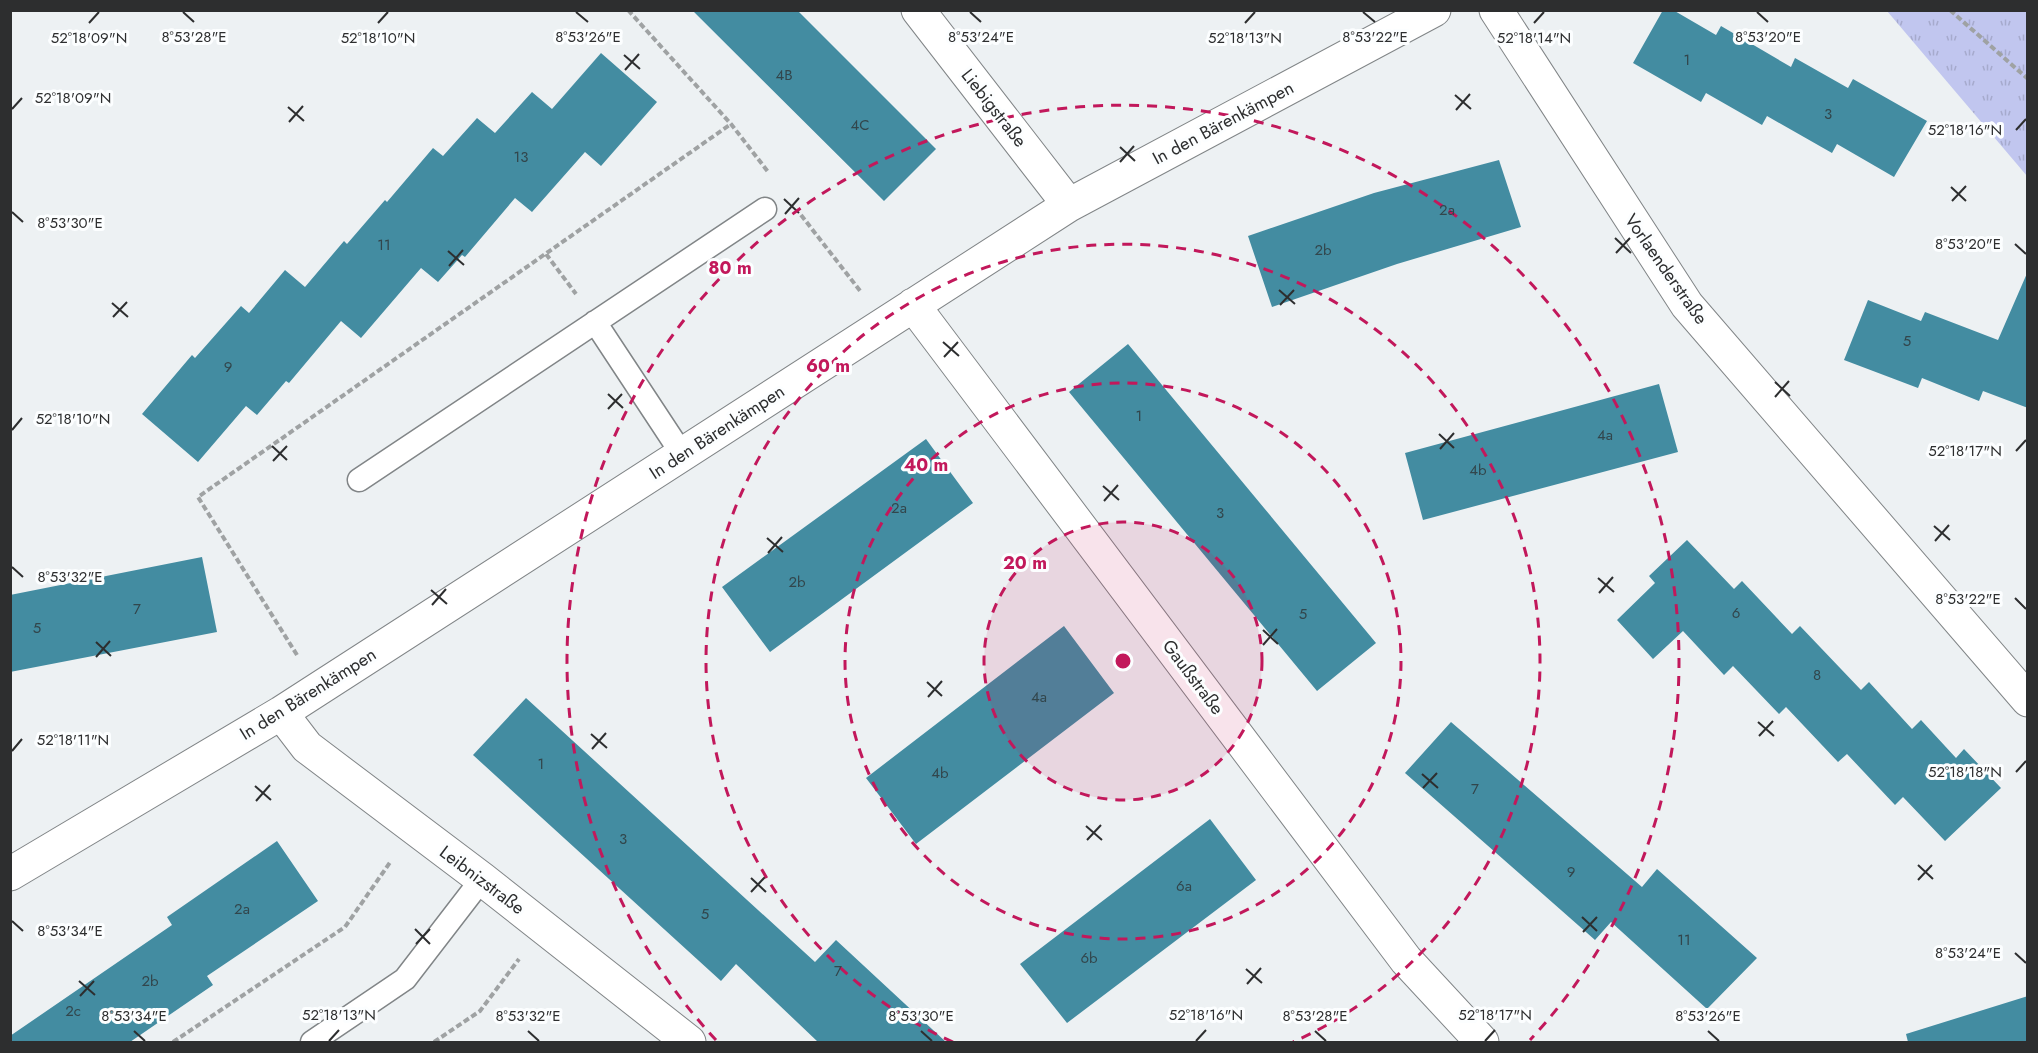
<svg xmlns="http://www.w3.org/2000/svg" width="2038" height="1053" font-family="Jost,sans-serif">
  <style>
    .park { fill: url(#park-tufts) }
    .building { fill: #438ca1 }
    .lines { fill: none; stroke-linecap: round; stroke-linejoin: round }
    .lane-casing { stroke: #818587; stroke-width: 25 }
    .street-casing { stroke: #818587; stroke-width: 35 }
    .path { stroke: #9fa2a3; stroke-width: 4; stroke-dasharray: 6 3; stroke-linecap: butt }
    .lane { stroke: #fff; stroke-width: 22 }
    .street { stroke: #fff; stroke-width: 33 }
    .ticks { fill: none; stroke: #2d2e2f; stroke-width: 2 }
    .ring { fill: none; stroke: #c2185b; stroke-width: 3; stroke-dasharray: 10 8 }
    .labels { text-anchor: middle; stroke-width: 6; stroke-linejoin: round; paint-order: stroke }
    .number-label { font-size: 15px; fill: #32464c }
    .street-label { font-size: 18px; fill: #2d2e2f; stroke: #fcfeff }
    .ticks-label { font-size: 15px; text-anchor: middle; fill: #2d2e2f; stroke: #fcfeff; stroke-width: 6; stroke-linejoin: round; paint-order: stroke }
    .centre { fill: #c2185b; stroke: #fcfeff; stroke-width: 3 }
    .ring-label { font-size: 18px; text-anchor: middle; font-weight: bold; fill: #c2185b; stroke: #fcfeff; stroke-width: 6; stroke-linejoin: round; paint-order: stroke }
  </style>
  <defs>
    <pattern id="park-tufts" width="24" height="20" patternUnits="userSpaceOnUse" patternTransform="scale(1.5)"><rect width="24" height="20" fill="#c1c6ef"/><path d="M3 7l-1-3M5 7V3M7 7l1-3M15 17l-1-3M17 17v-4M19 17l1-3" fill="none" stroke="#a6aacd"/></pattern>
  </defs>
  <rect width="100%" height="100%" fill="#edf1f3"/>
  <!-- park -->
  <path class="park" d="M1887 11H2027V176Z"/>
  <!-- building -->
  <path class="building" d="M692 10H797L936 149 884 201Z
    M1663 10H1673L1716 35 1721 26 1791 67 1795 58 1848 88 1853 79 1927 121 1894 177 1837 144 1832 153 1767 116 1762 125 1706 93 1701 102 1633 63Z
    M601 53 657 102 601 166 585 152 532 212 515 198 465 257 462 255 438 282 421 268 361 338 341 321 289 383 286 381 257 415 246 406 198 462 142 414 192 355 195 358 241 306 249 313 285 270 305 287 344 241 347 244 385 200 387 202 433 148 443 156 477 118 495 133 532 92 552 109Z
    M1499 160 1521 227 1397 264 1272 307 1248 236 1374 193Z
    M2028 271V408L1983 391 1979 401 1922 378 1918 388 1844 360 1868 300 1921 321 1925 312 1998 340Z
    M1128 344 1376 643 1317 691 1069 392Z
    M1659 384 1678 452 1423 520 1405 453Z
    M926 439 973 503 770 652 722 587Z
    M1687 540 1734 589 1742 581 1792 634 1800 626 1861 690 1869 682 1912 729 1921 720 1956 758 1964 749 2001 788 1945 841 1903 797 1895 805 1847 754 1838 762 1786 707 1779 714 1733 666 1724 675 1683 631 1653 659 1617 620 1655 583 1649 576Z
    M202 557 217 632 10 672V595Z
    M1064 626 1114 693 916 844 866 778Z
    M526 698 815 962 836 940 946 1042H818L736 964 721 981 473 755Z
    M1451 722 1642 887 1657 869 1757 958 1707 1009 1611 922 1595 940 1405 773Z
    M1210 819 1256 880 1067 1023 1020 964Z
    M277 841 318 901 207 976 213 985 130 1042H10V1036L172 925 167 917Z
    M2028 996V1042H1908L1906 1034Z"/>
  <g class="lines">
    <defs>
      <path id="lane" d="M595 322 682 454
        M359 480 765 209
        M312 1042 405 979 482 879"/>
      <path id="street" d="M918 10 1069 205
        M1496 10 1687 305 2028 700
        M913 305 1406 960 1482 1042
        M281 713 307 747 482 879 689 1042
        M10 874 281 713 1069 205 1434 10"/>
    </defs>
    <!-- lane casing -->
    <use href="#lane" class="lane-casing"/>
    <!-- street casing -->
    <use href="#street" class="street-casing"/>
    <!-- path -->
    <path class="path" d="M628 10 731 124 769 173
      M1950 10 2028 79
      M801 215 861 292
      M546 254 576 294
      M297 655 198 497 731 124
      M173 1042 345 927 391 861
      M434 1042 480 1011 519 959"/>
    <!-- lane -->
    <use href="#lane" class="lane"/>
    <!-- street -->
    <use href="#street" class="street"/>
  </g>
  <!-- ticks -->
  <path class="ticks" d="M183 12 194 22M576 12 588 22M970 12 981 22M1363 12 1375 22M1757 12 1768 22M89 23 99 12M378 23 388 12M1245 23 1255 12M1534 23 1544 12M624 55 640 69M625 70 639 54M1455 95 1471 109M288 107 304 121M12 109 22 98M1456 110 1470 94M289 122 303 106M2016 130 2026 119M1120 147 1135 161M1120 162 1134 146M1951 187 1966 201M784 199 799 213M1952 201 1966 186M12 212 23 222M785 214 799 198M1615 238 1631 253M2015 244 2026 254M448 251 464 265M1616 253 1630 238M449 266 463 250M1279 290 1295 304M112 303 128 317M1280 305 1294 290M113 317 127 302M943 342 959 356M944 357 958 342M1775 382 1790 396M608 394 623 408M1775 397 1789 381M608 409 622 394M12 430 22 418M1439 434 1454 448M272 446 287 460M1440 449 1454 433M2016 451 2026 440M273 461 287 446M1103 486 1119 500M1104 501 1118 485M1934 526 1950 540M767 538 783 552M1935 541 1949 525M768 553 782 537M12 567 23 577M1598 578 1614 592M431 590 447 604M1599 593 1613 577M2015 598 2026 609M432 605 446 589M1263 630 1278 644M96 642 111 656M1263 645 1277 629M96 657 110 641M927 682 942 696M928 697 942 681M1758 722 1774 736M591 734 607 748M1759 736 1773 721M592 749 606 733M12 751 22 739M2016 772 2026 761M1422 774 1438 788M255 786 271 800M1423 788 1437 773M256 801 270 785M1086 826 1102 840M1087 840 1101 825M1918 865 1933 879M751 878 766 892M1918 880 1932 865M751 892 765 877M1582 917 1597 931M12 921 23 931M415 929 430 944M1583 932 1597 917M416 944 430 929M2015 953 2026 963M1246 969 1262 983M79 981 95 995M1247 984 1261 968M80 996 94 981M134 1031 145 1041M528 1031 539 1041M921 1031 932 1041M1315 1031 1326 1041M1708 1031 1719 1041M329 1041 339 1030M1196 1041 1206 1030M1485 1041 1495 1030"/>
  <!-- distance rings -->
  <circle cx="1123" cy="661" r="139" fill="#c2185b" fill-opacity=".12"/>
  <g class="ring">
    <circle cx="1123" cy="661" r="139"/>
    <circle cx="1123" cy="661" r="278"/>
    <path d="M953 1042A417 417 0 1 1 1293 1042"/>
    <path d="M716 1040A556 556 0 1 1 1530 1040"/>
  </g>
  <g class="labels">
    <!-- number labels -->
    <g class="number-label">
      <text x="1687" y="65">1</text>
      <text x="784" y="80">4B</text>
      <text x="1828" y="119">3</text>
      <text x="860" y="130">4C</text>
      <text x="521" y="162">13</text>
      <text x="1447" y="215">2a</text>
      <text x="384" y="250">11</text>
      <text x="1323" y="255">2b</text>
      <text x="1907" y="346">5</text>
      <text x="228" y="372">9</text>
      <text x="1139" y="421">1</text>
      <text x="1605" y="440">4a</text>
      <text x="1478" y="475">4b</text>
      <text x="899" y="513">2a</text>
      <text x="1220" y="518">3</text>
      <text x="797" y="587">2b</text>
      <text x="137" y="614">7</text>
      <text x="1736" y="618">6</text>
      <text x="1303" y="619">5</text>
      <text x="37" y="633">5</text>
      <text x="1817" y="680">8</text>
      <text x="1039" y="702">4a</text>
      <text x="541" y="769">1</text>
      <text x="940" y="778">4b</text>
      <text x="1475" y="794">7</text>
      <text x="623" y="844">3</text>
      <text x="1571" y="877">9</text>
      <text x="1184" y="891">6a</text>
      <text x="242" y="914">2a</text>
      <text x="705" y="919">5</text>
      <text x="1684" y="945">11</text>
      <text x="1089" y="963">6b</text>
      <text x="838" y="976">7</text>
      <text x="150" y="986">2b</text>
      <text x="73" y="1016">2c</text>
    </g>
    <!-- street labels -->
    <g class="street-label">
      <text transform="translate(994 108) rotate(52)" y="6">Liebigstraße</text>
      <text transform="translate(1223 123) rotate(-28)" y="6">In den Bärenkämpen</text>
      <text transform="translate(1666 269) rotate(55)" y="6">Vorlaenderstraße</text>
      <text transform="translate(717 432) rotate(-33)" y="6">In den Bärenkämpen</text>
      <text transform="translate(1193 677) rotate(53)" y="6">Gaußstraße</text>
      <text transform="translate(308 694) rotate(-32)" y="6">In den Bärenkämpen</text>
      <text transform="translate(482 880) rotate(37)" y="6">Leibnizstraße</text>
    </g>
  </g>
  <g class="ticks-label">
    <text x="194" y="42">8°53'28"E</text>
    <text x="1375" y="42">8°53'22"E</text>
    <text x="1768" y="42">8°53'20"E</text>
    <text x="588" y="42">8°53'26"E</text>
    <text x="981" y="42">8°53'24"E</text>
    <text x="89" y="43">52°18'09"N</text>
    <text x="378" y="43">52°18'10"N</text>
    <text x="1245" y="43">52°18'13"N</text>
    <text x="1534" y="43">52°18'14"N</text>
    <text x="73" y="103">52°18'09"N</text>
    <text x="1965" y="135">52°18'16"N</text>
    <text x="70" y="228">8°53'30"E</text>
    <text x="1968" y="249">8°53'20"E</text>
    <text x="73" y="424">52°18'10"N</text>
    <text x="1965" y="456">52°18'17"N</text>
    <text x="70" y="582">8°53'32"E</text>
    <text x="1968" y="604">8°53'22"E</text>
    <text x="73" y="745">52°18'11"N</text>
    <text x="1965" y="777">52°18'18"N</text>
    <text x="70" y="936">8°53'34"E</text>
    <text x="1968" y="958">8°53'24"E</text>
    <text x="339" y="1020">52°18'13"N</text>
    <text x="1206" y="1020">52°18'16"N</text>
    <text x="1495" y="1020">52°18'17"N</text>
    <text x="134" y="1021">8°53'34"E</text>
    <text x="528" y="1021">8°53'32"E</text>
    <text x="921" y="1021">8°53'30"E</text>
    <text x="1315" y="1021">8°53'28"E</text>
    <text x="1708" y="1021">8°53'26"E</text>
  </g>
  <circle cx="1123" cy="661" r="9" class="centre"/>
  <g class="ring-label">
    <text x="730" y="274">80 m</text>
    <text x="828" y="372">60 m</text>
    <text x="926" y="471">40 m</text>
    <text x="1025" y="569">20 m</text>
  </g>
  <!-- border -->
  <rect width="2038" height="1053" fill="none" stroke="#2d2e2f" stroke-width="24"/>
</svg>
